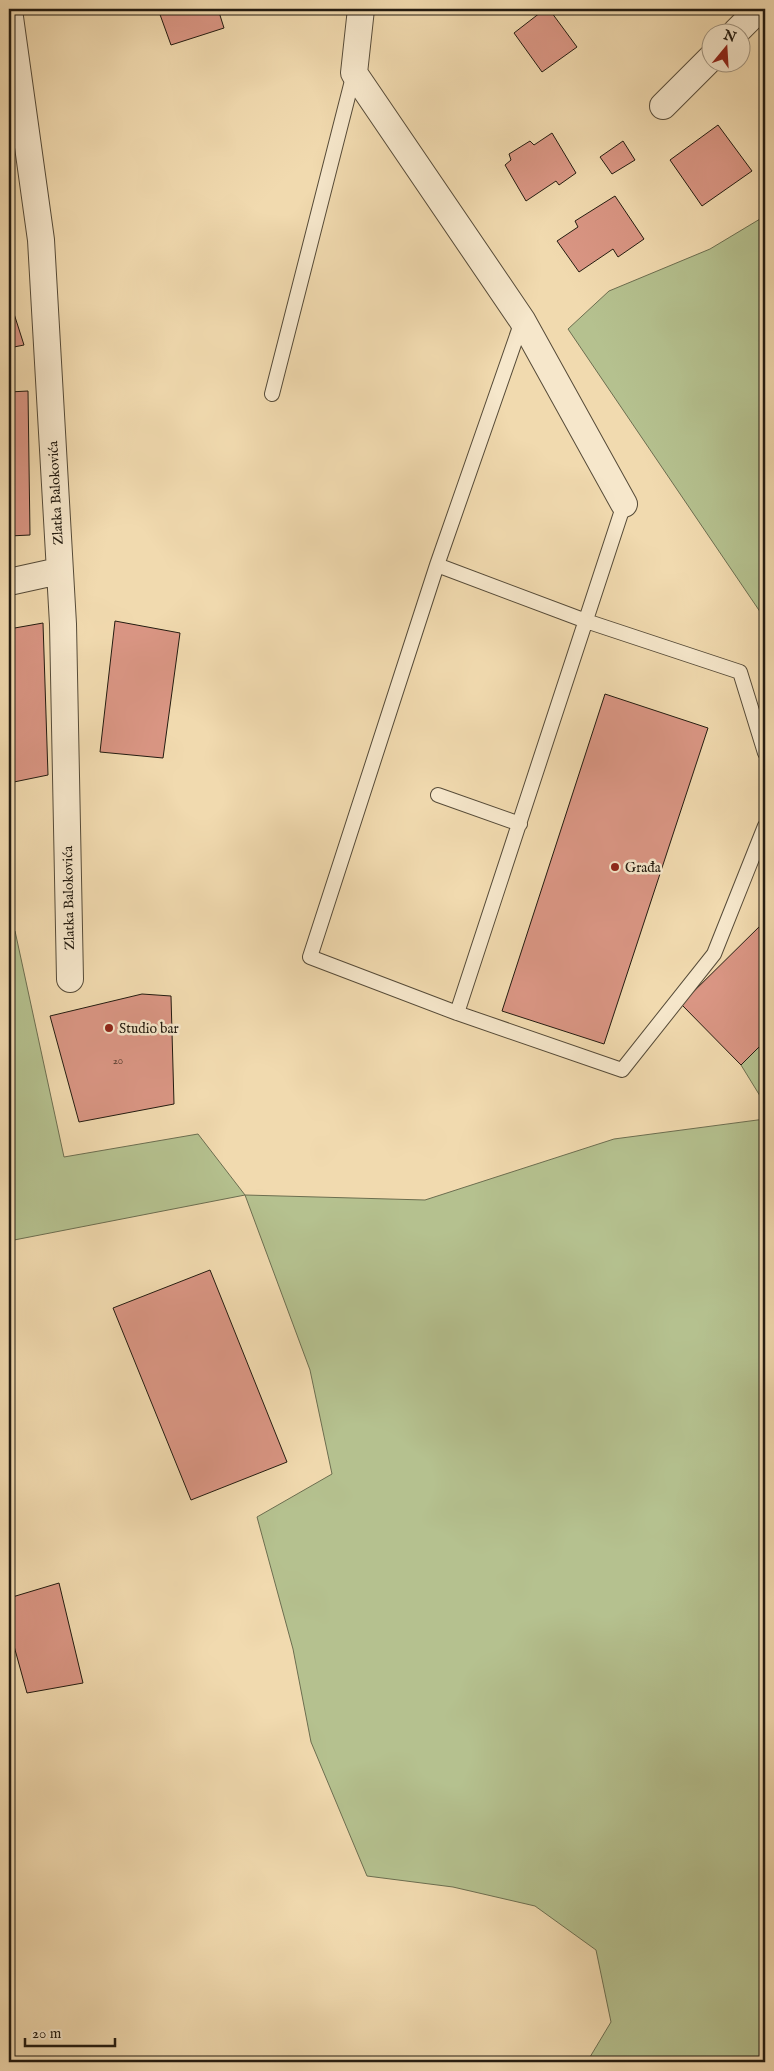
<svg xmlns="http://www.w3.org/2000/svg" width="774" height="2071" font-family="'IM FELL English',serif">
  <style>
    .green { fill: #b5c18f; stroke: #6c6e50 }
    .building { fill: #da9684; stroke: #231b10 }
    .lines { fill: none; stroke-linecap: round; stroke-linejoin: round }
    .service-casing { stroke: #564b38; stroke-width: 16 }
    .minor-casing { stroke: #564b38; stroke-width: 28 }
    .service { stroke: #f6e7cb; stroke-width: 14 }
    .minor { stroke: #f6e7cb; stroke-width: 26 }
    .poi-dot { fill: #8f2418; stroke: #f6e7cb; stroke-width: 2 }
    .labels { text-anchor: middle; stroke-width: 5; stroke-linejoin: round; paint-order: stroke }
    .number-label { font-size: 11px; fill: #513a2d }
    .street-label { font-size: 14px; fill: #231b10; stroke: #f6e7cb }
    .poi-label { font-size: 14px; fill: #231b10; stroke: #f6e7cb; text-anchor: start }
  </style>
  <rect width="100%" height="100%" fill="#f1daaf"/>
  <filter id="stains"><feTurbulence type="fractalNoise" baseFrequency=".004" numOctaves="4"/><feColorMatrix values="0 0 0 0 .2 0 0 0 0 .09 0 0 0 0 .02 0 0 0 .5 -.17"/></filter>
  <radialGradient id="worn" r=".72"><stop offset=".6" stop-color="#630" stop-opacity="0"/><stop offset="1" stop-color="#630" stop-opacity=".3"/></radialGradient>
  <!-- green -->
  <path class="green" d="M765 216V619L568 329 609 291 710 249Z
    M15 931 64 1157 198 1134 245 1195 425 1200 614 1139 765 1119V2062H587L611 2022 596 1950 535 1906 453 1887 367 1876 311 1742 293 1649 257 1517 332 1474 310 1370 245 1195 9 1241V932Z
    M765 1041V1104L741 1065Z"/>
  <!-- building -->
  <path class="building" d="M158 9H218L224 28 171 45Z
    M545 9H549L577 47 542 72 514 33Z
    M718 125 752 171 702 206 670 160Z
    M552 133 576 173 559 185 556 181 526 201 505 165 511 160 509 154 530 141 534 145Z
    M623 141 635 160 612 174 600 157Z
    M615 196 644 239 618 257 613 249 579 272 557 241 578 227 575 221Z
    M9 298 24 345 9 348Z
    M28 391 30 535 9 536V392Z
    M115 621 180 633 163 758 100 752Z
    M43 623 48 775 9 783V629Z
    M605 694 708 728 604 1044 502 1011Z
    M765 921V1041L741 1065 681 1004Z
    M142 994 171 996 174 1104 79 1122 50 1016Z
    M210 1270 287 1462 191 1500 113 1308Z
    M59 1583 83 1683 27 1693 9 1628V1598Z"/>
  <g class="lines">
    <defs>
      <path id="service" d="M522 321 437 565 310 957 457 1013 622 1070 714 954 765 826
        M272 394 354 73
        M437 565 586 621 740 672 765 753
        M438 795 520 824
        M457 1013 624 504"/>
      <path id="minor" d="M361 9 354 73 522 320 624 504
        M9 10 41 240 63 624 70 979
        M736 32 759 9
        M663 106 712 57
        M9 582 59 571"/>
    </defs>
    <!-- service casing -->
    <use href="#service" class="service-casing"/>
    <!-- minor casing -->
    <use href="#minor" class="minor-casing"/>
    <!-- service -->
    <use href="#service" class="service"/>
    <!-- minor -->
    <use href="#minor" class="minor"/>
  </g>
  <!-- markers -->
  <g class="poi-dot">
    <circle cx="615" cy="867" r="5"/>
    <circle cx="109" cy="1028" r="5"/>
  </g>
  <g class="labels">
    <!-- number labels -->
    <g class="number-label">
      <text x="118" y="1064">20</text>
    </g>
    <!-- street labels -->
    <g class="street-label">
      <text transform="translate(55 493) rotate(-93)" y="5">Zlatka Balokovića</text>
      <text transform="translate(68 898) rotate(-91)" y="5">Zlatka Balokovića</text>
    </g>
    <!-- poi labels -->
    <g class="poi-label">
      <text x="625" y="872">Građa</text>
      <text x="119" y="1033">Studio bar</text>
    </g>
  </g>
  <!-- margin -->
  <rect width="774" height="2071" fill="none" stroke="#f1daaf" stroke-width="30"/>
  <rect x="10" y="10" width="754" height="2051" fill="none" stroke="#231b10" stroke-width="2.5"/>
  <rect x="15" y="15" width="744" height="2041" fill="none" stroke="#231b10"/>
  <!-- north arrow -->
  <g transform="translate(726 48) rotate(18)"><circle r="24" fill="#f6e7cb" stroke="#a29580"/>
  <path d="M0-4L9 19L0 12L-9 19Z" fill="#8f2418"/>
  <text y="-8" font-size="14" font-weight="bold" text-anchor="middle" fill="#231b10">N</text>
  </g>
  <!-- scale -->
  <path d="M25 2038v8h90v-8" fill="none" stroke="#231b10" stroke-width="2.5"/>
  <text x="32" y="2038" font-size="15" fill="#231b10" stroke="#f6e7cb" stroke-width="4" paint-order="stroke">20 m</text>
  <rect width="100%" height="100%" filter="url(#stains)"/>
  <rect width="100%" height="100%" fill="url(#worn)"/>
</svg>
